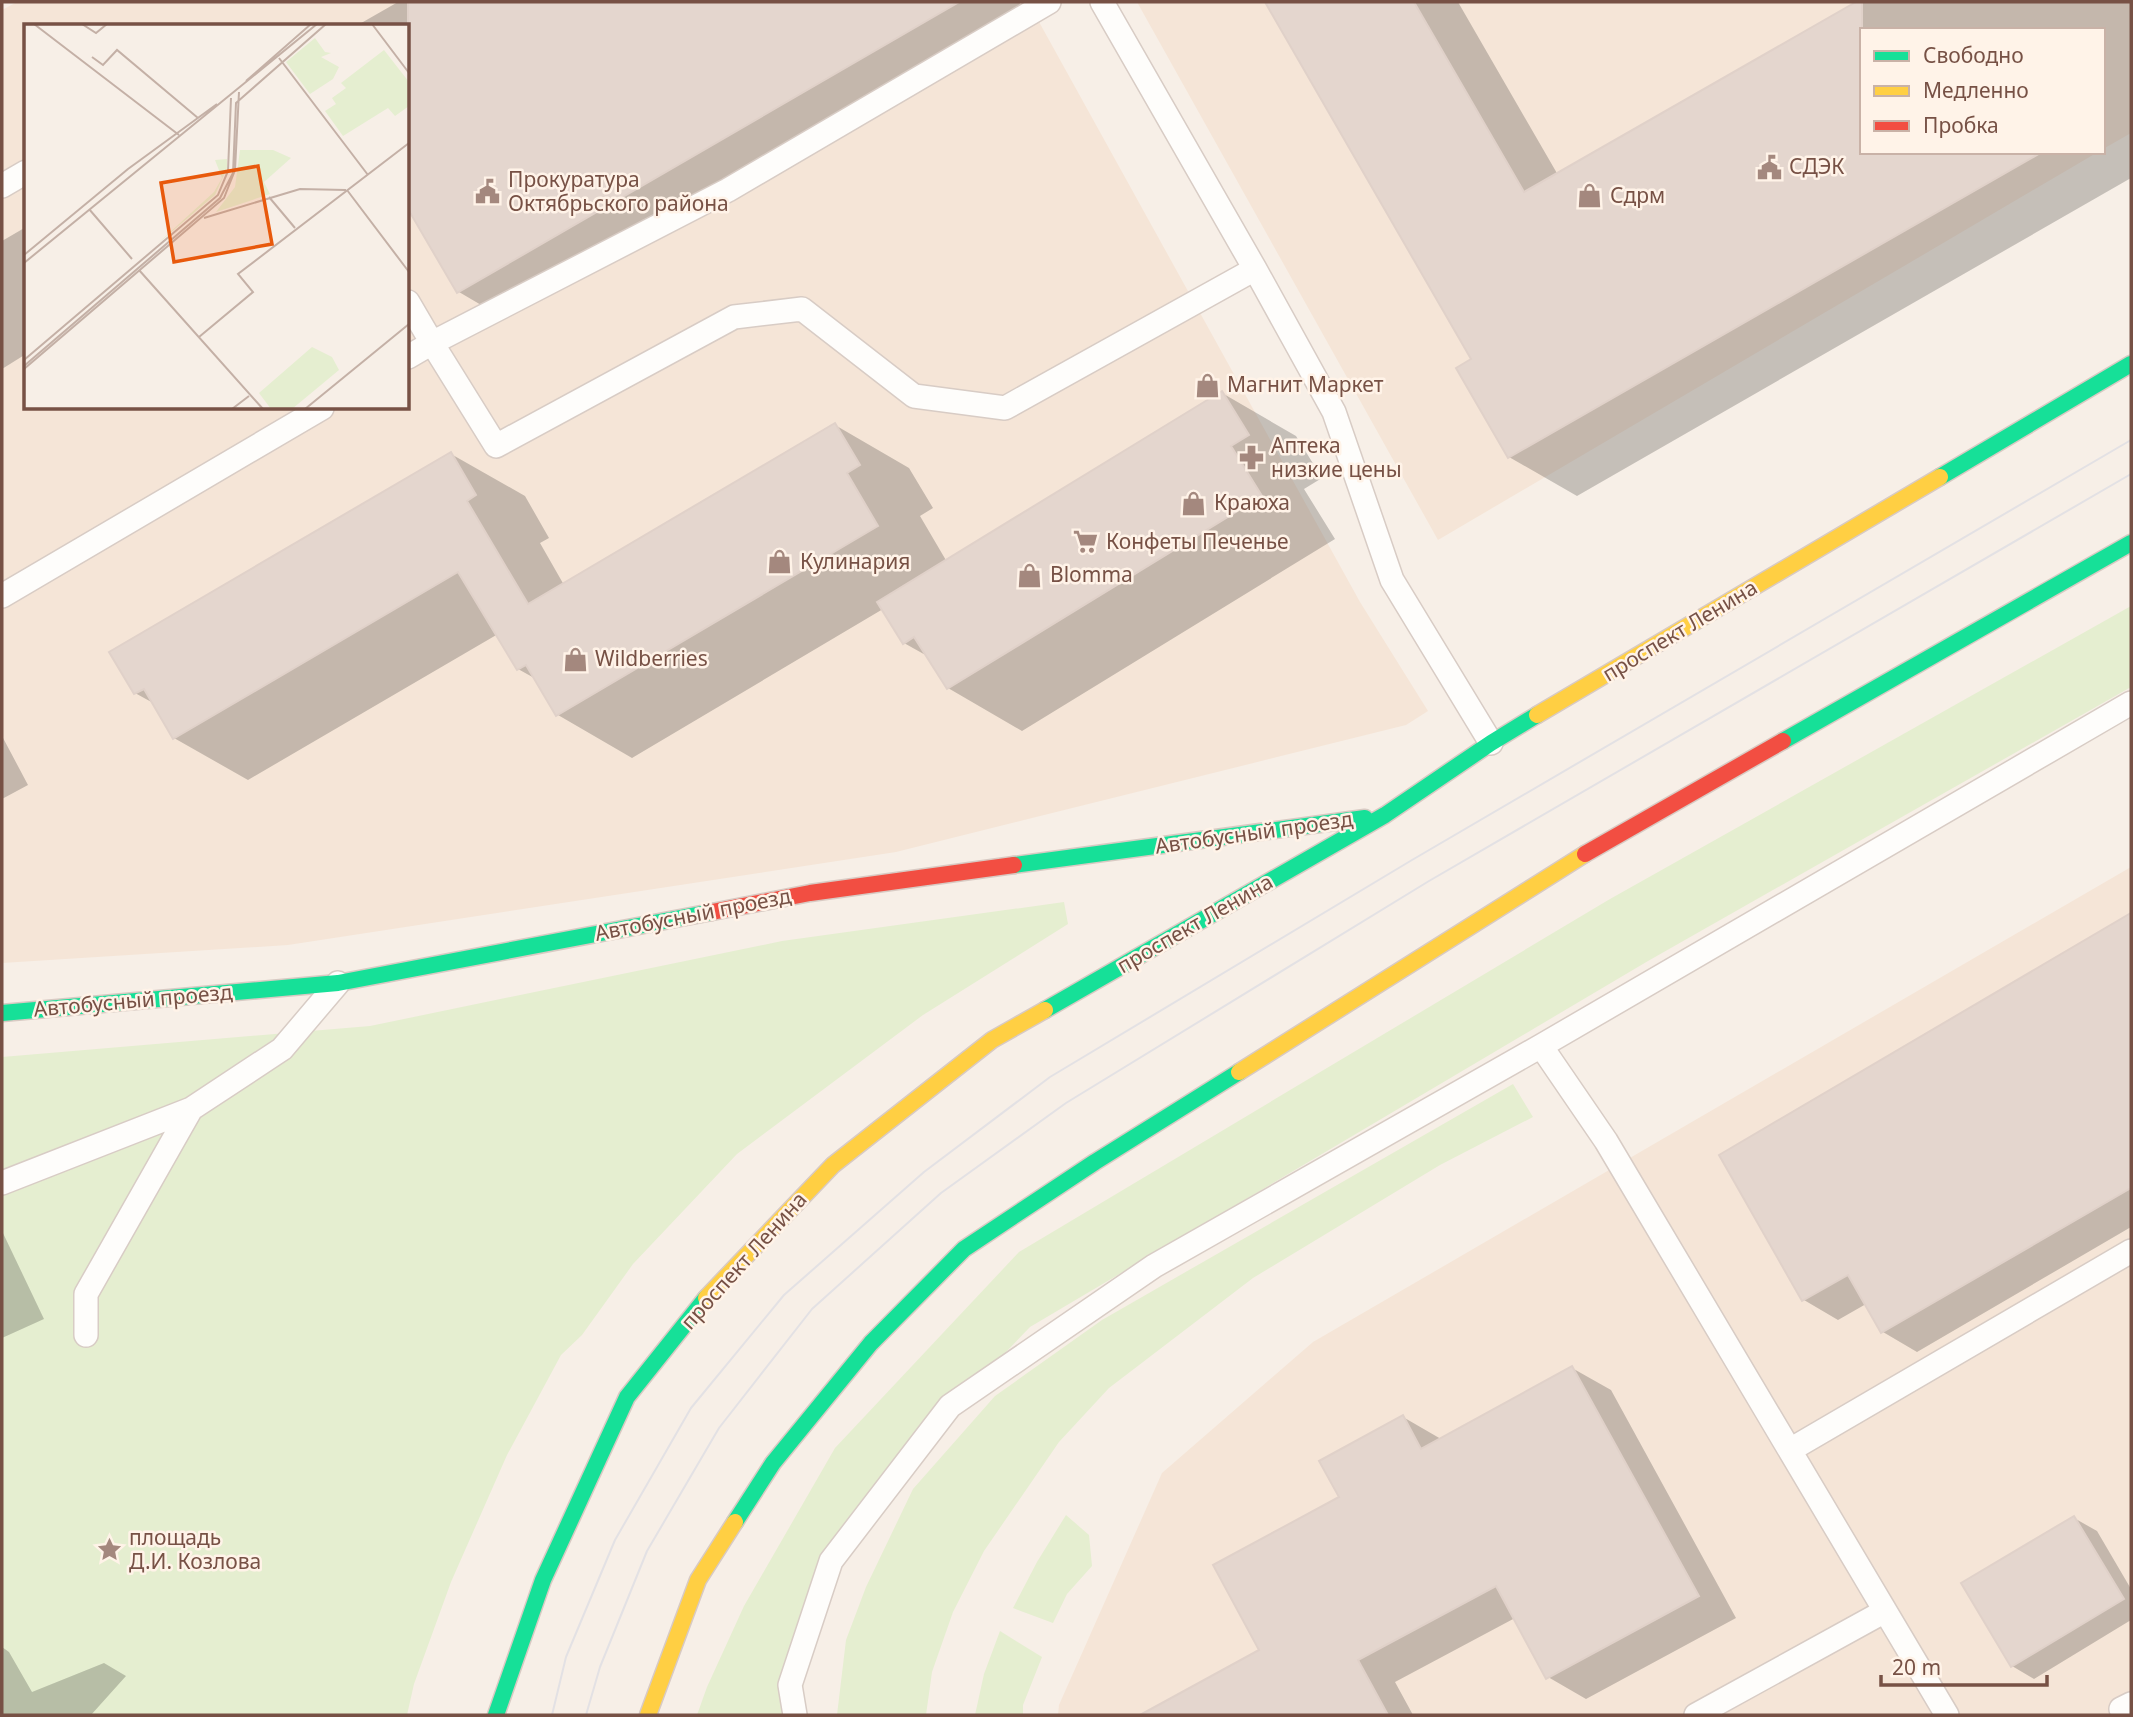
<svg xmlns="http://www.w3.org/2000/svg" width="2133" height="1717" font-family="'Noto Sans',sans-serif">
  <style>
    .residential { fill: #f5e5d7; fill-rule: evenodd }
    .green { fill: #e5eed0 }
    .shadow { fill: #0003; fill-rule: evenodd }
    .building { fill: #e4d6ce; stroke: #e0d1c9; stroke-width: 2 }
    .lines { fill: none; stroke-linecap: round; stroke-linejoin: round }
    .lane-casing { stroke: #d8ccc5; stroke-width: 26 }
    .fast-casing { stroke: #d8cac3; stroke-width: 19 }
    .slow-casing { stroke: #d8cac3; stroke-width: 19 }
    .jam-casing { stroke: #d8cac3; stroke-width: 19 }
    .lane { stroke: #fefdfb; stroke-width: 23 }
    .fast { stroke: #16e098; stroke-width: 16 }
    .slow { stroke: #ffcf43; stroke-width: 16 }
    .jam { stroke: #f24e42; stroke-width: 16 }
    .tram { stroke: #e3e1e4; stroke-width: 2 }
    .labels { text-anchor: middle; stroke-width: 5; stroke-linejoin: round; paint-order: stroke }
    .poi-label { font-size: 21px; fill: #775145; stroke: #fff3e8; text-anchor: start }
    .street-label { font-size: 21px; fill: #775145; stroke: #fff3e8 }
    .inset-road { fill: none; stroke: #c4b0a6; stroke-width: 2 }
    .view { fill: #e8590c; fill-opacity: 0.15; stroke: #e8590c; stroke-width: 3.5 }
    .inset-edge { fill: none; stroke: #775145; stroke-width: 3.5 }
  </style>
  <rect width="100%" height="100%" fill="#f7efe7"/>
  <!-- residential -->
  <path class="residential" d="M17 2H1028L1360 602 1428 711 1406 725 896 852 288 945 2 963V10ZM26 26H408V408H26Z
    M1137 2H2131V133L2103 149V30H1862V152H2098L1438 540Z
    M2131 867V1715H1058L1059 1705 1162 1473 1313 1342Z"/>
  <!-- green -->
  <path class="green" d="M2131 606V687L1648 961 1030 1327 912 1450 815 1606 799 1715H697L707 1687 744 1606 835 1448 1019 1252 1610 899Z
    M1064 902 1068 924 923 1015 737 1154 633 1264 582 1335 561 1355 507 1455 451 1582 414 1684 407 1715H2V1057L370 1026 782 941Z
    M1513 1084 1533 1117 1440 1165 1253 1278 1109 1388 1059 1442 984 1551 953 1612 932 1672 926 1715H837L846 1640 866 1587 913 1489 995 1396 1102 1320Z
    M1066 1515 1089 1535 1092 1566 1067 1594 1053 1623 1013 1608 1037 1562Z
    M1000 1631 1042 1657 1023 1705V1715H975L984 1674Z"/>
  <!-- shadow -->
  <path class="shadow" d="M398 2H1019L1027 16 505 319 459 292 408 205V26H356Z
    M1267 2H1458L1558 175 1860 2H2131V178L1577 496 1509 457 1474 360ZM1862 30H2103V152H1862Z
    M26 227V354L2 369V241Z
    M1222 393 1296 436 1322 478 1304 489 1335 539 1022 731 948 688 929 657 904 643 883 609 632 758 558 715 536 679 518 669 498 634 248 780 174 738 155 704 135 693 451 454 525 496 549 538 540 543 564 585 835 425 909 468 933 508 920 516 947 562Z
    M2 736 28 785 2 799Z
    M2131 915V1227L1917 1352 1883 1332 1866 1304 1838 1320 1804 1300 1722 1156Z
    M2 1231 44 1319 2 1338Z
    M1572 1368 1611 1390 1736 1618 1586 1699 1548 1677 1515 1618 1395 1682 1413 1715H1183L1174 1699 1261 1651 1341 1498 1403 1417 1441 1439Z
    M2074 1518 2097 1531 2131 1589V1620L2034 1679 2012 1666Z
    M2 1647 9 1652 32 1692 104 1663 126 1676 91 1715H2Z"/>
  <!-- building -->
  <path class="building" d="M408 2H959L457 293 408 209Z
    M1265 2H1414L1524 192 1856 2H1862V152H2042L1508 458 1456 368 1471 359Z
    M1222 391 1249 435 1231 446 1262 496 947 689 914 637 903 644 877 602Z
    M835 423 860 465 847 473 878 526 556 716 526 665 517 670 458 572 173 739 144 689 134 694 109 652 451 452 476 495 467 501 528 604Z
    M2131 913V1188L1881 1333 1848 1275 1802 1301 1719 1155Z
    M1572 1366 1699 1596 1546 1679 1496 1586 1358 1660 1388 1715H1140L1259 1650 1213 1565 1339 1497 1319 1461 1403 1415 1421 1449Z
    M2074 1516 2124 1599 2011 1667 1961 1583Z"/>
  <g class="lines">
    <defs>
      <path id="lane" d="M1102 2 1255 269 1334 412 1392 580 1491 743
        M2 186 26 172
        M408 302 432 343 728 190 1049 2
        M408 357 432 343 496 446 734 317 802 309 914 396 1005 408 1255 269
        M2 596 322 408
        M1541 1046 1606 1141 1947 1715
        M2 1183 191 1109
        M86 1335V1294L191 1109 282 1049 338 983
        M1790 1450 2131 1251
        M2121 1709 2131 1704
        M795 1715 790 1685 831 1561 950 1406 1154 1266 1541 1046 2131 703
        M1696 1715 1885 1611"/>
      <path id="fast" d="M1940 477 2131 364
        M1783 741 2131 543
        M1014 865 1365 818
        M1045 1010 1385 815 1491 743 1537 715
        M2 1013 338 983 712 912
        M735 1522 773 1463 871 1343 964 1249 1095 1162 1239 1072
        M496 1715 543 1580 627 1397 706 1298"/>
      <path id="slow" d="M1537 715 1940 477
        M1239 1072 1585 854
        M706 1298 833 1165 992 1040 1045 1010
        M648 1715 698 1580 735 1522"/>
      <path id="jam" d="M1585 854 1783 741
        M712 912 810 893 1014 865"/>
    </defs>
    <!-- lane casing -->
    <use href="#lane" class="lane-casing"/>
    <!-- fast casing -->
    <use href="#fast" class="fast-casing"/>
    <!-- slow casing -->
    <use href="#slow" class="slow-casing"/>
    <!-- jam casing -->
    <use href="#jam" class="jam-casing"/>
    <!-- lane -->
    <use href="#lane" class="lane"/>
    <!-- fast -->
    <use href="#fast" class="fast"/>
    <!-- slow -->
    <use href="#slow" class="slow"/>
    <!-- jam -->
    <use href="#jam" class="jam"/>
    <!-- tram -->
    <path class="tram" d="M552 1715 566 1657 615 1540 691 1408 784 1295 924 1172 1050 1077 1412 860 2131 440
      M586 1715 600 1667 647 1551 719 1428 812 1309 941 1193 1066 1103 1429 881 2131 474"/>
  </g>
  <!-- icons -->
  <defs>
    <symbol id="civic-bare" viewBox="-9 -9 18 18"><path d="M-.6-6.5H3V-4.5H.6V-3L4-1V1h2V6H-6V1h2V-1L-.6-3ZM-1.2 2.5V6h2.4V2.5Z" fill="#a4887e" stroke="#fff3e8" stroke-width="2.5" paint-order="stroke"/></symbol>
    <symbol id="shop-bare" viewBox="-9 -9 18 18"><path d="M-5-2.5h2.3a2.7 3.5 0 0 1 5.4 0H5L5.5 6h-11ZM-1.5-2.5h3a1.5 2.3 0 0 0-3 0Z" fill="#a4887e" stroke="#fff3e8" stroke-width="2.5" paint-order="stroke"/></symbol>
    <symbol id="pharmacy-bare" viewBox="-9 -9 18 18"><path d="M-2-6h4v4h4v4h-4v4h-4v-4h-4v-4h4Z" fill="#a4887e" stroke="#fff3e8" stroke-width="2.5" paint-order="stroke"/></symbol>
    <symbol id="supermarket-bare" viewBox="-9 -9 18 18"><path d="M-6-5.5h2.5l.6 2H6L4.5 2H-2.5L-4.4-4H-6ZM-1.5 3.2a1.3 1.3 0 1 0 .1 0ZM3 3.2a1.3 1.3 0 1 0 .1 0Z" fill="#a4887e" stroke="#fff3e8" stroke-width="2.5" paint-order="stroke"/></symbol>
    <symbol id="sight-bare" viewBox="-9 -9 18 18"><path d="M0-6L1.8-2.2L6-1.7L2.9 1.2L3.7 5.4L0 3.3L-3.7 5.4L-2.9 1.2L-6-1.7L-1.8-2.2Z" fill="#a4887e" stroke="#fff3e8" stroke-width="2.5" paint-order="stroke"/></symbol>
  </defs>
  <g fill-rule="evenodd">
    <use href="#civic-bare" x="1752" y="150" width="35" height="35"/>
    <use href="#civic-bare" x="470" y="174" width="35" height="35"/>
    <use href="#shop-bare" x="1572" y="178" width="35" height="35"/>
    <use href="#shop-bare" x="1190" y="368" width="35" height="35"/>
    <use href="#pharmacy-bare" x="1234" y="440" width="35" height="35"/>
    <use href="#shop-bare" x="1176" y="486" width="35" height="35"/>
    <use href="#supermarket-bare" x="1068" y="524" width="35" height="35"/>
    <use href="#shop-bare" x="762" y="544" width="35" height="35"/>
    <use href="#shop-bare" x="1012" y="558" width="35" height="35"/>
    <use href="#shop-bare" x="558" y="642" width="35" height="35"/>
    <use href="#sight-bare" x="92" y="1532" width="35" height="35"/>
  </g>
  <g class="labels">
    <!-- poi labels -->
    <g class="poi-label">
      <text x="1789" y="174">СДЭК</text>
      <text x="508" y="187">Прокуратура<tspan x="508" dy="24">Октябрьского района</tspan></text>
      <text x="1610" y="203">Сдрм</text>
      <text x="1227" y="392">Магнит Маркет</text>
      <text x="1271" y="453">Аптека<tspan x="1271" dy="24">низкие цены</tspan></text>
      <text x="1214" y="510">Краюха</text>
      <text x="1106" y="549">Конфеты Печенье</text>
      <text x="800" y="569">Кулинария</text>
      <text x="1050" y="582">Blomma</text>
      <text x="595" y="666">Wildberries</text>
      <text x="129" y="1545">площадь<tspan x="129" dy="24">Д.И. Козлова</tspan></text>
    </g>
    <!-- street labels -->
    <g class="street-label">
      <text transform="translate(1680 631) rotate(-31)" y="7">проспект Ленина</text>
      <text transform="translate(1254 833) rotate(-8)" y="7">Автобусный проезд</text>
      <text transform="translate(693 915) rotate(-11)" y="7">Автобусный проезд</text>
      <text transform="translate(1195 924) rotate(-30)" y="7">проспект Ленина</text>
      <text transform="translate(133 1001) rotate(-5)" y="7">Автобусный проезд</text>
      <text transform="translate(744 1261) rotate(-48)" y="7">проспект Ленина</text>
    </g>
  </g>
  <!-- overview -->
  <g transform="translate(24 24)">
    <rect width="385" height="385" fill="#f7efe7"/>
    <path d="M291 14 301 28 307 29 297 33 315 43 309 55 286 70 262 38ZM360 26 385 58V82L371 92 364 84 319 112 301 87 312 80 308 74 322 64 317 59ZM216 126H249L267 134 240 158 246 170 192 188 211 163ZM203 135V144L191 171 132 221 190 168 198 154 191 136ZM288 323 308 333 315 346 268 385H247L235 369Z" fill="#e5eed0"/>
    <path class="inset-road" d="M10 0 155 111M58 0 72 9 83 0M348 0 385 49M68 33 79 41 93 26 174 94M255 34 344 151M222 57 287 0M323 166 385 248M245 173 271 204M65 185 108 235M180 194 276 165 322 166M0 231 104 145 193 80M0 239 293 0M115 246 239 385M175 313 229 268 214 250 385 119M0 336 194 171 204 147 207 74M0 342 196 174 209 149 212 79 302 0M0 345 200 174 211 146 215 68M208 385 225 372M281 385 385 300"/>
    <path class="view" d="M234 142 248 220 150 238 137 159Z"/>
    <rect width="385" height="385" class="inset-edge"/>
  </g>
  <!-- border -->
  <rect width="2133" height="1717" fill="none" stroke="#775145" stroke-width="7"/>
  <!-- legend -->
  <rect x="1860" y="28" width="245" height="126" fill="#fff3e8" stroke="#c9b2a7" stroke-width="2"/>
  <rect x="1874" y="51" width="35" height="10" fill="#16e098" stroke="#c9b2a7" stroke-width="2"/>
  <text x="1923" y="63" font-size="21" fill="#775145">Свободно</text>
  <rect x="1874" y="86" width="35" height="10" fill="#ffcf43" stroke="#c9b2a7" stroke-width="2"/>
  <text x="1923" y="98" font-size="21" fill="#775145">Медленно</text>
  <rect x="1874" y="121" width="35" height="10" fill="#f24e42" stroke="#c9b2a7" stroke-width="2"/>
  <text x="1923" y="133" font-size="21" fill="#775145">Пробка</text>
  <!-- scale -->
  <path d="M1881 1675v10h166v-10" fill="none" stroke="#775145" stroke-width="3.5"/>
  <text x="1892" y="1675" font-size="21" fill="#775145" stroke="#fff3e8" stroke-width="5" paint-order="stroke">20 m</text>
</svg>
